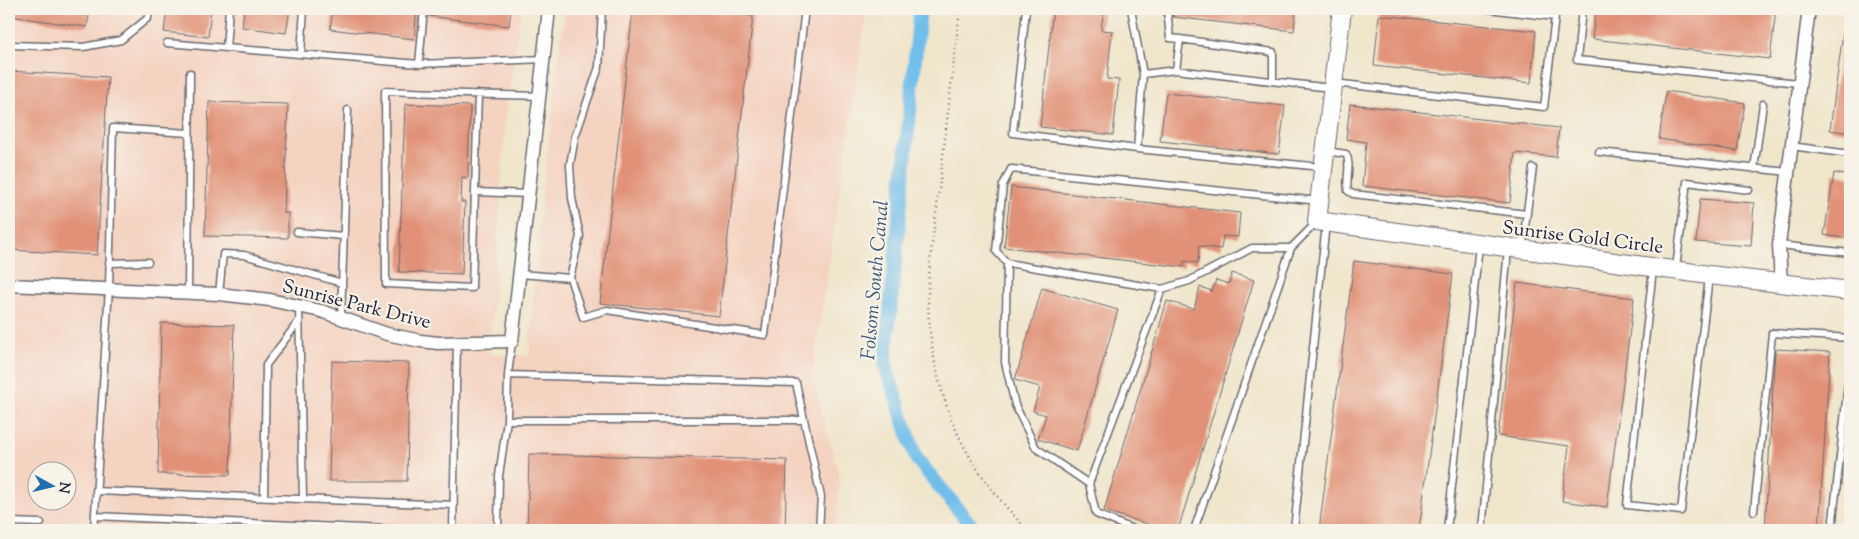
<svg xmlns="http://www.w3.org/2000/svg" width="1859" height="539" font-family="'Sorts Mill Goudy',serif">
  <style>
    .built { fill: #f4d3c1; fill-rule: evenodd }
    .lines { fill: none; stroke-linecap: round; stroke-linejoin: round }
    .canal { stroke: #71beeb; stroke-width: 14 }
    .building { fill: #e19177 }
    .lane-casing { stroke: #6a676e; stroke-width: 9 }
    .street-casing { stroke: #6a676e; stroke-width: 15 }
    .secondary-casing { stroke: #6a676e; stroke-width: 20 }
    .path { stroke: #6a676e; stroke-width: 2.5; stroke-dasharray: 1 4; stroke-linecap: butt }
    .lane { stroke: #fff; stroke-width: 6 }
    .street { stroke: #fff; stroke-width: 12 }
    .secondary { stroke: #fff; stroke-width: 18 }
    .labels { text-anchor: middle; stroke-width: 4.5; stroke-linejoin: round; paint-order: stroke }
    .street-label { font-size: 19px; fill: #22223b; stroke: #f7f3e8 }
    .water-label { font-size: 20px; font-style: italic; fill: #3e5979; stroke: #f7f3e8 }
  </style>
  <rect width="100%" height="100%" fill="#f7f3e8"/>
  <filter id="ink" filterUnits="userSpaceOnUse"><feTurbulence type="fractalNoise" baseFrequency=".02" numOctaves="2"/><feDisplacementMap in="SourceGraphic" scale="10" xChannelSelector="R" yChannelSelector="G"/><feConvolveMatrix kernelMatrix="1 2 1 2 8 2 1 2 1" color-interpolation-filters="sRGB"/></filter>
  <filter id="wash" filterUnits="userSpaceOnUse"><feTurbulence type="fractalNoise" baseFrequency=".0096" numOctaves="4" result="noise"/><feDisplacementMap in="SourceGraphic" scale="20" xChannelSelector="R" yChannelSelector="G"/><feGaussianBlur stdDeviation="1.12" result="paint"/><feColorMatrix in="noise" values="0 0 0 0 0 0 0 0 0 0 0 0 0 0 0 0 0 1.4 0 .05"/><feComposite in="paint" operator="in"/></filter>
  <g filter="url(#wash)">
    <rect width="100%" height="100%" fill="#f0e6cc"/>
    <!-- built -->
    <path class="built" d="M9 9H521L506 115 494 294 488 354 529 356 541 200 565 9H867L812 376 840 478 836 530H9ZM38 472H68V502H38Z"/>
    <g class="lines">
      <!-- canal -->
      <path class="canal" d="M920 9 885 364 916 458 975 530"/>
    </g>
    <g id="blocks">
      <!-- building -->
      <path class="building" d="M9 9H90L87 27 9 16Z
        M167 9H211L208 37 164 32Z
        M244 9H290L286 33 242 27Z
        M333 9H417L414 39 330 29Z
        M429 9H511L509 26 428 16Z
        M633 9H687L753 16 719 316 600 303Z
        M1053 9H1104L1101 30 1112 31 1107 79 1119 80 1113 135 1040 127Z
        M1172 9H1296L1294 31 1173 17Z
        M1596 9H1776L1770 59 1592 39Z
        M1379 15 1536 31 1531 83 1374 66Z
        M1844 25H1850V133L1830 130Z
        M9 71 108 77 97 255 9 250Z
        M1666 91 1745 103 1737 151 1659 139Z
        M1166 93 1285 106 1279 154 1160 141Z
        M209 102 288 104 284 213H288V238L205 236Z
        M405 104 470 106 468 178 462 177 461 202H465L462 274 399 272Z
        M1350 104 1559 128 1556 157 1515 153 1510 203 1362 186 1366 142 1346 139Z
        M1834 173 1850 176V239L1824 235Z
        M1011 187 1240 213 1238 237 1223 236 1221 249 1199 246 1198 263 1184 261V267L1004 247Z
        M1700 199 1754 203 1751 246 1696 242Z
        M1354 261 1453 274 1419 530H1319Z
        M1232 273 1254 280 1178 530H1168L1104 511 1167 301 1194 309 1200 287 1212 291 1216 280 1229 284Z
        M1517 283 1634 298 1607 507 1562 501 1569 446 1498 436Z
        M1042 288 1118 310 1077 451 1038 439 1046 415 1033 411 1040 387 1015 380Z
        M161 323 234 325 230 475 158 474Z
        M1775 349 1830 352 1819 530H1765Z
        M332 361 409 363 407 481H329Z
        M529 454 787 460 785 530H527Z"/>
    </g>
  </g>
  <g filter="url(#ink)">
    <use href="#blocks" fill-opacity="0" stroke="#6a676e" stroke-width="1"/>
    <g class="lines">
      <defs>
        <path id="lane" d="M1026 9 1013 133 1137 149 1143 74 1131 9
          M1167 9 1170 38 1180 39
          M1582 9 1577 60 1799 83
          M167 43 419 64 544 59
          M9 45 83 47 121 40 148 18 149 9
          M226 48 229 9
          M301 54 304 9
          M419 64 424 9
          M1176 70 1180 39 1273 52V81
          M1143 74 1176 70 1331 88
          M1334 83 1544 107 1555 17 1488 9
          M478 94 472 288 386 284 385 91C436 93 488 95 540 96
          M1791 146 1850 154
          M1137 149 1322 167
          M1326 151 1346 154C1352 165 1345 179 1348 191L1353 194 1527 214
          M1599 152 1788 172
          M1754 169 1763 104
          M475 192 529 194
          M297 232 343 236
          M1779 245 1850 253
          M1522 249 1533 168
          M109 263 148 262
          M1007 263 996 251 1003 185 1011 169 1319 201
          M1676 268 1687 182 1749 190
          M1653 269 1627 505 1681 511 1709 277
          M520 274 570 278 583 317 607 310 765 335 805 9
          M570 278 580 236 572 198 570 165 575 137 599 67 602 9
          M1162 289 1089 484 1036 448 1015 405 1005 362 1007 263 1162 289 1189 281 1252 248H1291L1317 222
          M188 292 190 73
          M219 294 223 254 244 255 342 283
          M299 307 303 499
          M341 317 348 110
          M512 341 508 375 796 383 821 497 819 530
          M507 420 508 375
          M1089 484 1096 514 1135 530
          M96 491 454 505
          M264 497 266 365 299 321
          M1754 511 1772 333 1850 338
          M95 516 406 530
          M1833 520 1850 365
          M9 522 41 523
          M94 530 109 288 113 128 189 133
          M453 530 457 343
          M498 530 499 476 507 420H804
          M1194 530 1291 248
          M1294 530 1326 223
          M1447 530 1479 246
          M1482 530 1508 249"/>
        <path id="street" d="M1781 283 1779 245 1809 9
          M9 285 219 294 270 300 321 311 387 334 421 341 438 343 512 341 549 9"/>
        <path id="secondary" d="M1342 9 1317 221 1709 275 1850 291"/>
      </defs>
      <!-- lane casing -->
      <use href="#lane" class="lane-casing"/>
      <!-- street casing -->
      <use href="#street" class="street-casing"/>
      <!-- secondary casing -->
      <use href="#secondary" class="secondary-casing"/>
      <!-- path -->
      <path class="path" d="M960 9C953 69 946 129 939 190 935 226 928 263 928 299 929 356 944 417 975 465 990 489 1008 509 1027 530"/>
      <!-- lane -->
      <use href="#lane" class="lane"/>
      <!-- street -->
      <use href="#street" class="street"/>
      <!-- secondary -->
      <use href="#secondary" class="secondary"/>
    </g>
  </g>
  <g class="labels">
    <!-- street labels -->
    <g class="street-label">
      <text transform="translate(1583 236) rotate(7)" y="7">Sunrise Gold Circle</text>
      <text transform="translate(357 303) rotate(14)" y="7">Sunrise Park Drive</text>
    </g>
    <!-- water labels -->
    <g class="water-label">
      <text transform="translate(874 280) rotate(-85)" y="7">Folsom South Canal</text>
    </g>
  </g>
  <!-- margin -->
  <rect width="1859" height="539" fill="none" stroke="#f7f3e8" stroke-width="30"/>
  <!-- north arrow -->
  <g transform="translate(52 486) rotate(98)"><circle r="24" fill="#f7f3e8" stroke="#a29fa3"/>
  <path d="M0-4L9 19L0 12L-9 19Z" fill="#1f6fb2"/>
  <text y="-8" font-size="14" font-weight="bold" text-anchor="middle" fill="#22223b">N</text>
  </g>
</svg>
